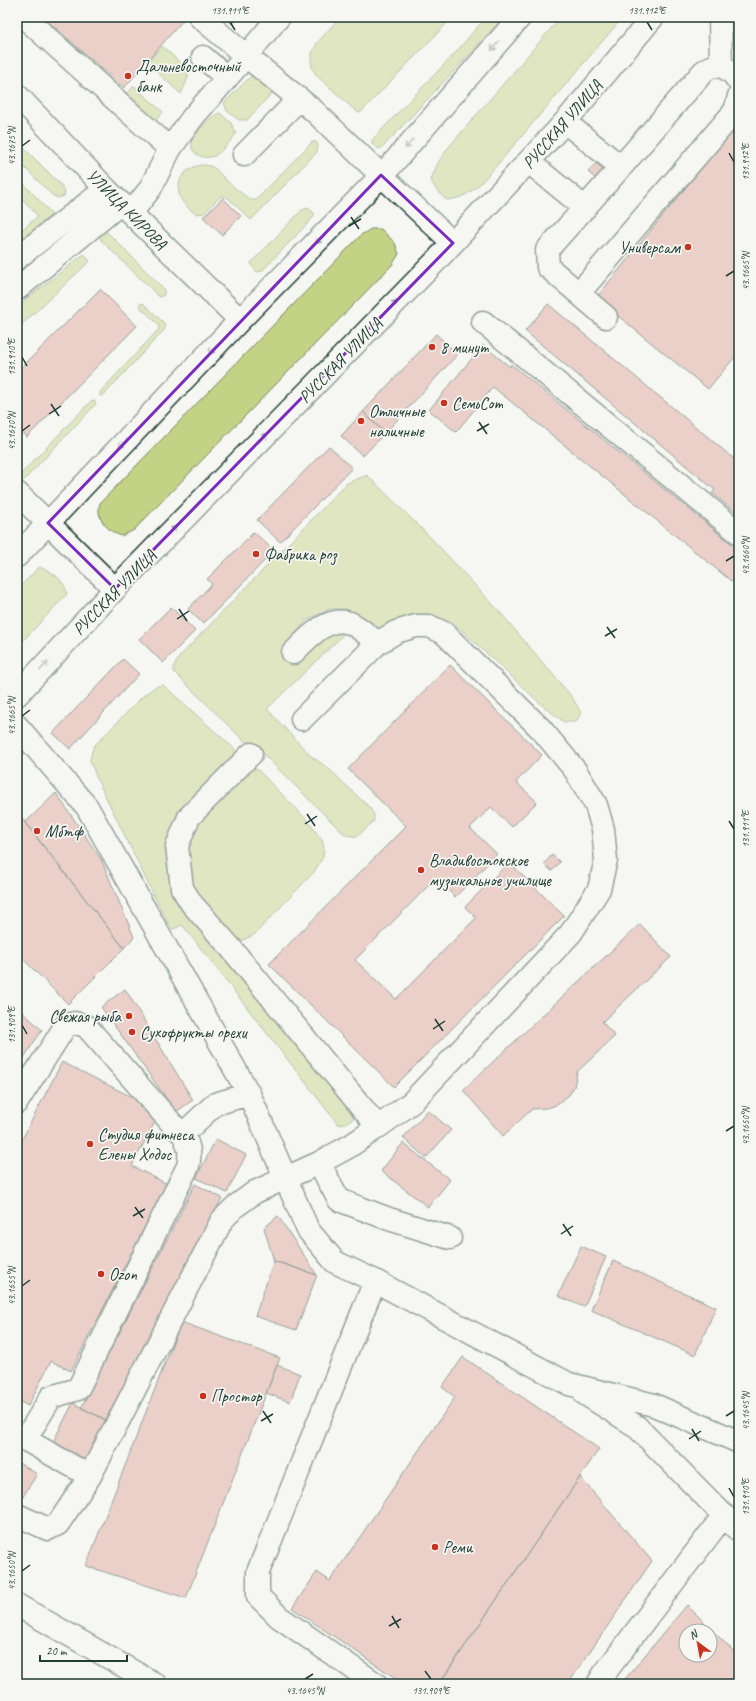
<svg xmlns="http://www.w3.org/2000/svg" width="756" height="1701" font-family="Caveat,sans-serif">
  <style>
    .green { fill: #c4d286; stroke: #72885d }
    .building { fill: #dba395; stroke: #1f3d34; fill-rule: evenodd }
    .lines { fill: none; stroke-linecap: round; stroke-linejoin: round }
    .minor-casing { stroke: #1f3d34; stroke-width: 25 }
    .major-casing { stroke: #1f3d34; stroke-width: 25 }
    .minor { stroke: #f6f6f2; stroke-width: 22 }
    .major { stroke: #f6f6f2; stroke-width: 22 }
    .oneway { stroke: #8a9a93 }
    .marked { fill: none; stroke: #7b2cbf; stroke-width: 3; stroke-linejoin: round }
    .ticks { fill: none; stroke: #1f3d34; stroke-width: 1.5 }
    .poi-dot { fill: #c8321e; stroke: #f6f6f2; stroke-width: 1.5 }
    .labels { text-anchor: middle; stroke-width: 3.5; stroke-linejoin: round; paint-order: stroke }
    .poi-label { font-size: 17px; fill: #1f3d34; stroke: #f6f6f2; text-anchor: start }
    .street-label { font-size: 17px; fill: #1f3d34; stroke: #f6f6f2 }
    .neatline { fill: none; stroke: #1f3d34; stroke-width: 1.5 }
    .ticks-label { font-size: 10px; text-anchor: middle; fill: #1f3d34 }
  </style>
  <rect width="100%" height="100%" fill="#f6f6f2"/>
  <filter id="ink" filterUnits="userSpaceOnUse"><feTurbulence type="fractalNoise" baseFrequency=".025" numOctaves="2"/><feDisplacementMap in="SourceGraphic" scale="8" xChannelSelector="R" yChannelSelector="G"/><feConvolveMatrix kernelMatrix="1 2 1 2 8 2 1 2 1" color-interpolation-filters="sRGB"/></filter>
  <g filter="url(#ink)">
    <!-- green -->
    <path class="green" d="M35 17H42L127 93 134 86 163 112 151 126Z
      M340 17H453L360 113 357 112 317 76 312 68 311 61V56L317 43Z
      M486 17H504L383 147 379 149 372 144V140L457 51Z
      M561 17H623L499 163C483 180 471 199 446 200L435 188 431 180 438 163 447 149Z
      M162 46 188 70V78L181 94 147 63Z
      M256 73 274 91 247 120H239L227 111 224 103 251 76Z
      M220 113 231 123 236 134C232 139 220 154 214 156 202 161 186 152 193 138 195 134 200 130 203 126 208 121 212 115 220 113Z
      M17 141 61 185 65 192 64 196 58 198 53 196 17 160Z
      M312 142H316L318 145 317 152 251 220 228 198 223 196 220 197 204 213 196 214C189 209 180 202 179 193 175 176 194 161 210 166 216 168 218 172 222 176 230 185 241 192 250 200H256Z
      M17 177 50 212 51 215 17 244V234L37 217V215L17 193Z
      M308 208 314 213V216L310 221 262 271 257 272 251 265V263L302 210Z
      M371 229H381L395 243 399 254 392 265 134 530 122 536C108 532 95 518 100 503L361 235Z
      M102 232H107L164 289V295L160 297 155 293 101 240 100 235Z
      M84 254 90 261 17 329V306Z
      M143 303 165 324V329L103 396H100V392L159 329 158 324 139 306 140 304Z
      M94 400 96 404 24 480 19 481 18 478 19 476 91 401Z
      M367 475 431 538 498 610 572 697 581 713 576 722H564L543 706 458 627 436 619 377 631 346 609H330L307 620 289 641 287 649 317 635 347 631 267 709 311 756 329 769 370 808 374 815V821L358 836H349L343 833 258 749 243 740 174 672V666L180 656 347 483Z
      M39 567C52 571 65 580 67 594L17 647V590Z
      M163 685 238 752 184 814 176 890 355 1115 352 1120 341 1125 337 1123 184 927 182 925 174 929 171 928 164 916 97 779 90 760 93 747 145 694 155 687Z
      M253 768 258 770 307 820 322 840 324 848 323 857 314 872 255 934 242 941 234 939 188 886 185 848 194 822 246 769Z"/>
    <!-- building -->
    <path class="building" d="M43 17H182L184 19 124 88Z
      M224 17H238L232 24Z
      M739 122V352L708 389 596 298Z
      M596 163 604 170 596 179 588 172Z
      M223 198 241 216 222 235 203 217Z
      M100 289 137 326 27 437 17 426V372Z
      M548 304 739 463V515L712 493 715 490 525 331Z
      M436 334 458 354 385 433 363 412Z
      M483 345 510 367 511 364 739 550V582L736 585 493 387 456 432 429 410Z
      M363 412 385 433 363 456 341 436Z
      M329 446 352 468 280 542 257 520Z
      M254 532 274 551 203 624 188 609 212 584 207 579Z
      M171 607 195 631 163 663 139 639Z
      M123 659 139 674 70 749 53 733Z
      M450 665 542 755 516 782 537 802 512 827 491 807 470 828 497 854 455 897 436 878 355 960 396 999 476 918 465 907 509 862 564 916 394 1087 269 964 406 826 348 769Z
      M56 793 101 859 134 937 124 948 25 823Z
      M20 816 124 948 68 1004 17 953V818Z
      M552 855 560 862 552 871 544 864Z
      M640 924 671 957 602 1022 615 1036 577 1072 574 1087 569 1095 554 1106 546 1108 532 1109 503 1136 463 1090Z
      M125 989 193 1100 176 1112 101 1007Z
      M17 1007 42 1030 17 1068Z
      M62 1062 142 1102 139 1107 158 1116 132 1166 167 1184 71 1371 51 1361 28 1406 17 1400V1149Z
      M428 1110 451 1130 426 1158 403 1138Z
      M216 1139 246 1155 227 1193 196 1178Z
      M403 1143 450 1180 428 1207 381 1171Z
      M195 1184 222 1198 108 1421 81 1408Z
      M278 1216 317 1275 274 1261 264 1228Z
      M581 1246 606 1257 584 1307 558 1296Z
      M274 1261 317 1275 296 1330 255 1316Z
      M613 1261 716 1307 695 1355 591 1310Z
      M181 1322 280 1358 186 1598 86 1566Z
      M463 1357 599 1449 439 1684H404L292 1608 317 1572 330 1581 455 1397 442 1387Z
      M277 1365 300 1374 290 1402 266 1393Z
      M73 1403 108 1421 86 1464 51 1446Z
      M17 1462 37 1474 17 1506Z
      M580 1477 652 1561 568 1684H439Z
      M17 1526 24 1530 17 1541Z
      M687 1605 739 1657V1684H621ZM686 1631H710V1655H686Z"/>
    <g class="lines">
      <defs>
        <path id="minor" d="M24 17 170 149
          M279 17 246 56 313 110 381 175
          M720 17 721 65
          M203 57 227 78
          M565 122 621 167 547 250 548 267 606 317
          M244 155 299 99
          M529 162 585 208
          M621 167 704 71 711 67 721 65 733 74 739 82
          M131 213 150 189 170 149 193 117 246 56 200 17
          M17 258 106 189
          M17 289 121 203
          M579 293 735 111 739 96
          M483 322 739 533
          M17 493 48 523
          M293 653C307 639 327 615 350 623 358 626 371 638 378 643
          M302 719 378 643 396 632 416 626H429L444 633 541 729 575 770 596 805 603 829 606 860 599 889 571 933 411 1103 378 1127
          M17 726 87 807 249 1094 308 1230 335 1262 375 1281 569 1384 654 1405 739 1442
          M17 1102 66 1025 75 1023 86 1026 175 1127 183 1134
          M319 1163 339 1200 389 1219 450 1238
          M375 1281 258 1572V1596L279 1617 376 1684
          M585 1394 636 1426 739 1531
          M17 1435 90 1476 222 1220 236 1206 255 1192 319 1163 350 1146 378 1127 230 947 192 904 182 888 177 846 189 817 251 754
          M25 1440 51 1397 78 1389 188 1166C191 1153 189 1146 183 1134L215 1104 249 1094
          M17 1515 48 1529 58 1524 90 1476
          M17 1605 155 1684
          M598 1684 604 1674 724 1515"/>
        <path id="major" d="M17 95 106 189 240 320
          M381 175 453 243
          M48 523 115 589
          M17 556 240 320 387 170 520 17
          M17 695 115 589 435 262 565 122 653 17"/>
      </defs>
      <!-- minor casing -->
      <use href="#minor" class="minor-casing"/>
      <!-- major casing -->
      <use href="#major" class="major-casing"/>
      <!-- minor -->
      <use href="#minor" class="minor"/>
      <!-- major -->
      <use href="#major" class="major"/>
    </g>
    <!-- one-way arrows -->
    <defs><path id="oneway-shaft" d="M-6 0H5M1.5-3L5.5 0L1.5 3" fill="none" stroke-width="1.6" stroke-linecap="round" stroke-linejoin="round"/></defs>
    <g class="oneway">
      <use href="#oneway-shaft" transform="translate(495 46) rotate(131)"/>
      <use href="#oneway-shaft" transform="translate(409 144) rotate(131)"/>
      <use href="#oneway-shaft" transform="translate(320 239) rotate(134)"/>
      <use href="#oneway-shaft" transform="translate(393 305) rotate(-46)"/>
      <use href="#oneway-shaft" transform="translate(213 349) rotate(133)"/>
      <use href="#oneway-shaft" transform="translate(263 438) rotate(-46)"/>
      <use href="#oneway-shaft" transform="translate(123 443) rotate(133)"/>
      <use href="#oneway-shaft" transform="translate(172 531) rotate(-46)"/>
      <use href="#oneway-shaft" transform="translate(44 666) rotate(-47)"/>
    </g>
  </g>
  <!-- marked area -->
  <path d="M0 0H756V1701H0ZM381 175 453 243 115 589 48 523Z" fill="#f6f6f2" fill-opacity=".55" fill-rule="evenodd"/>
  <path class="marked" d="M381 175 453 243 115 589 48 523Z"/>
  <!-- ticks -->
  <path class="ticks" d="M230 22 235 30M647 22 652 30M22 146 30 140M729 153 734 162M351 217 359 229M349 226 361 219M726 276 734 271M22 357 27 366M51 404 59 416M49 414 61 406M479 422 487 434M22 431 30 425M477 431 489 424M726 561 734 556M179 609 187 621M177 619 189 611M607 627 615 638M605 636 617 629M22 716 30 710M307 814 315 826M729 821 734 829M305 824 317 816M435 1019 443 1031M22 1025 27 1034M433 1029 445 1021M726 1131 734 1126M135 1207 143 1218M133 1216 145 1209M563 1224 571 1236M561 1234 573 1226M22 1286 30 1280M263 1411 271 1423M726 1416 734 1411M261 1421 273 1414M692 1429 699 1441M689 1439 701 1431M729 1488 734 1497M22 1571 30 1565M392 1616 399 1628M389 1626 401 1619M425 1671 431 1679M305 1679 313 1674"/>
  <!-- markers -->
  <g class="poi-dot">
    <circle cx="128" cy="76" r="4"/>
    <circle cx="688" cy="247" r="4"/>
    <circle cx="432" cy="347" r="4"/>
    <circle cx="444" cy="403" r="4"/>
    <circle cx="361" cy="421" r="4"/>
    <circle cx="256" cy="554" r="4"/>
    <circle cx="37" cy="831" r="4"/>
    <circle cx="421" cy="870" r="4"/>
    <circle cx="129" cy="1016" r="4"/>
    <circle cx="132" cy="1032" r="4"/>
    <circle cx="90" cy="1144" r="4"/>
    <circle cx="101" cy="1274" r="4"/>
    <circle cx="203" cy="1396" r="4"/>
    <circle cx="435" cy="1547" r="4"/>
  </g>
  <g class="labels">
    <!-- poi labels -->
    <g class="poi-label">
      <text x="136" y="72">Дальневосточный<tspan x="136" dy="20">банк</tspan></text>
      <text x="680" y="253" text-anchor="end">Универсам</text>
      <text x="440" y="353">8 минут</text>
      <text x="452" y="409">СемьСот</text>
      <text x="369" y="417">Отличные<tspan x="369" dy="20">наличные</tspan></text>
      <text x="264" y="560">Фабрика роз</text>
      <text x="45" y="837">Мбтф</text>
      <text x="429" y="866">Владивостокское<tspan x="429" dy="20">музыкальное училище</tspan></text>
      <text x="121" y="1022" text-anchor="end">Свежая рыба</text>
      <text x="140" y="1038">Сухофрукты орехи</text>
      <text x="98" y="1140">Студия фитнеса<tspan x="98" dy="20">Елены Ходос</tspan></text>
      <text x="109" y="1280">Ozon</text>
      <text x="211" y="1402">Простор</text>
      <text x="443" y="1553">Реми</text>
    </g>
    <!-- street labels -->
    <g class="street-label">
      <text transform="translate(562 124) rotate(-49)" y="6">РУССКАЯ УЛИЦА</text>
      <text transform="translate(127 209) rotate(45)" y="6">УЛИЦА КИРОВА</text>
      <text transform="translate(340 360) rotate(-46)" y="6">РУССКАЯ УЛИЦА</text>
      <text transform="translate(114 592) rotate(-46)" y="6">РУССКАЯ УЛИЦА</text>
    </g>
  </g>
  <!-- margin -->
  <rect width="756" height="1701" fill="none" stroke="#f6f6f2" stroke-width="44"/>
  <!-- north arrow -->
  <g transform="translate(698 1643) rotate(328)"><circle r="19" fill="#f6f6f2" stroke="#a0aca6"/>
  <path d="M0-3L7 15L0 10L-7 15Z" fill="#c8321e"/>
  <text y="-6" font-size="11" font-weight="bold" text-anchor="middle" fill="#1f3d34">N</text>
  </g>
  <!-- scale -->
  <path d="M40 1655v6h87v-6" fill="none" stroke="#1f3d34" stroke-width="2"/>
  <text x="46" y="1655" font-size="12" fill="#1f3d34" stroke="#f6f6f2" stroke-width="3" paint-order="stroke">20 m</text>
  <rect x="22" y="22" width="712" height="1657" class="neatline"/>
  <g class="ticks-label">
    <text x="230" y="14">131.911°E</text>
    <text x="647" y="14">131.912°E</text>
    <text transform="translate(11 146) rotate(-90)" y="4">43.1675°N</text>
    <text transform="translate(745 162) rotate(-90)" y="4">131.912°E</text>
    <text transform="translate(745 271) rotate(-90)" y="4">43.1665°N</text>
    <text transform="translate(11 357) rotate(-90)" y="4">131.910°E</text>
    <text transform="translate(11 431) rotate(-90)" y="4">43.1670°N</text>
    <text transform="translate(745 556) rotate(-90)" y="4">43.1660°N</text>
    <text transform="translate(11 716) rotate(-90)" y="4">43.1665°N</text>
    <text transform="translate(745 829) rotate(-90)" y="4">131.911°E</text>
    <text transform="translate(11 1025) rotate(-90)" y="4">131.909°E</text>
    <text transform="translate(745 1126) rotate(-90)" y="4">43.1650°N</text>
    <text transform="translate(11 1286) rotate(-90)" y="4">43.1655°N</text>
    <text transform="translate(745 1411) rotate(-90)" y="4">43.1645°N</text>
    <text transform="translate(745 1497) rotate(-90)" y="4">131.910°E</text>
    <text transform="translate(11 1571) rotate(-90)" y="4">43.1650°N</text>
    <text x="305" y="1694">43.1645°N</text>
    <text x="431" y="1694">131.909°E</text>
  </g>
</svg>
